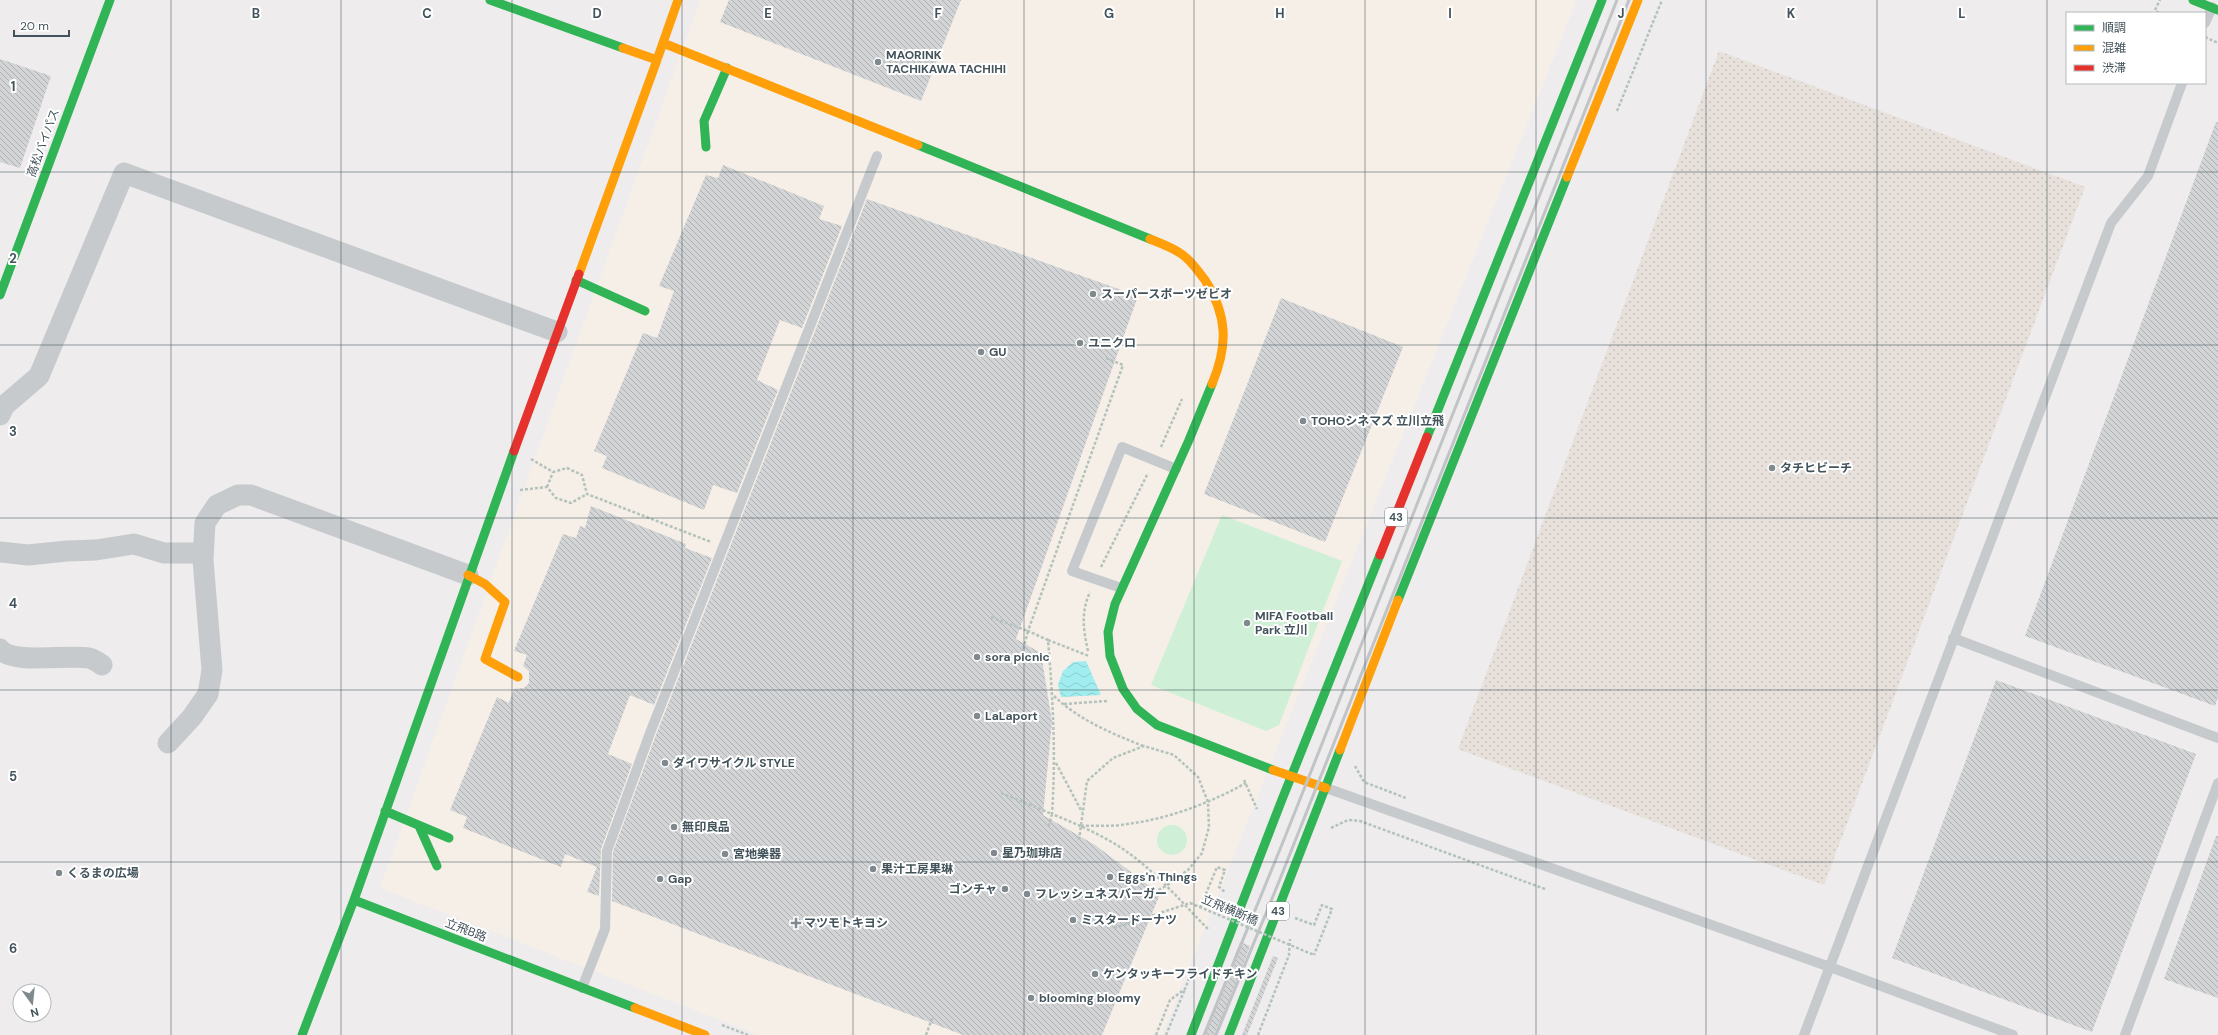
<svg xmlns="http://www.w3.org/2000/svg" width="2218" height="1035" font-family="'DM Sans','Noto Sans JP',sans-serif">
  <style>
    .commercial { fill: #f6efe7 }
    .green { fill: #cfefd6 }
    .sand { fill: url(#sand-dots) }
    .water { fill: url(#water-waves) }
    .building { fill: url(#building-back-hatch) }
    .lines { fill: none; stroke-linecap: round; stroke-linejoin: round }
    .path { stroke: #b3c2bc; stroke-width: 2.5; stroke-dasharray: 3 2; stroke-linecap: butt }
    .lane { stroke: #c7cacc; stroke-width: 10 }
    .street { stroke: #c7cacc; stroke-width: 21 }
    .fast { stroke: #30b455; stroke-width: 9 }
    .slow { stroke: #ff9f0a; stroke-width: 9 }
    .jam { stroke: #e5322d; stroke-width: 9 }
    .rail { stroke: #c1c4c6; stroke-width: 3 }
    .path-bridge { stroke: #b3c2bc; stroke-width: 2.5; stroke-dasharray: 3 2; stroke-linecap: butt }
    .grid { fill: none; stroke: #43535b; stroke-width: 1; stroke-opacity: 0.55 }
    .poi-dot { fill: #7f898e; stroke: #fff; stroke-width: 1.5 }
    .labels { text-anchor: middle; stroke-width: 4; stroke-linejoin: round; paint-order: stroke }
    .shield { fill: #fff; stroke: #7b878c; stroke-width: 1 }
    .shield-label { font-size: 11px; font-weight: bold; fill: #43535b }
    .poi-label { font-size: 12px; font-weight: bold; fill: #43535b; stroke: #fff; text-anchor: start }
    .street-label { font-size: 12px; fill: #43535b; stroke: #fff }
    .grid-label { font-size: 13px; text-anchor: middle; font-weight: bold; fill: #43535b; stroke: #fff; stroke-width: 4; stroke-linejoin: round; paint-order: stroke }
  </style>
  <defs>
    <pattern id="sand-dots" width="8" height="8" patternUnits="userSpaceOnUse"><rect width="8" height="8" fill="#e7e0db"/><path d="M2 2h.1M6 6h.1" fill="none" stroke="#c7c2be" stroke-width="1.8" stroke-linecap="round"/></pattern>
    <pattern id="water-waves" width="16" height="10" patternUnits="userSpaceOnUse"><rect width="16" height="10" fill="#a0edf0"/><path d="M0 5q4-4 8 0t8 0" fill="none" stroke="#8bcdd0"/></pattern>
    <pattern id="building-back-hatch" width="6" height="6" patternUnits="userSpaceOnUse"><rect width="6" height="6" fill="#d3d4d6"/><path d="M-1 5l2 2M0 0l6 6M5-1l2 2" fill="none" stroke="#adafb1"/></pattern>
  </defs>
  <rect width="100%" height="100%" fill="#eeeced"/>
  <!-- commercial -->
  <path class="commercial" d="M700 0H1577L1162 1035H759L380 888Z"/>
  <!-- green -->
  <path class="green" d="M1222 515 1342 561 1279 725 1266 731 1151 685Z
    M1157 840a15 15 0 1 1 30 0a15 15 0 1 1-30 0Z"/>
  <!-- sand -->
  <path class="sand" d="M1719 51 2085 187 1824 885 1458 749Z"/>
  <!-- water -->
  <path class="water" d="M1086 661 1101 695 1061 697 1058 685 1063 671 1073 662Z"/>
  <!-- building -->
  <path class="building" d="M729 0H961L921 101 720 22Z
    M0 59 51 76 20 168 0 162Z
    M2216 122 2218 123V697L2215 706 2025 636Z
    M723 165 824 206 819 219 842 226 802 328 780 320 757 380 778 390 737 493 713 485 704 510 602 468 607 456 594 451 643 333 657 338 674 291 659 286 706 175 718 178Z
    M867 199 1138 296 1016 639 1041 653 1052 722 1043 815 1095 845 1160 894 1102 1035H963L612 901 613 852 656 735Z
    M1281 298 1403 347 1325 542 1204 494Z
    M591 506 686 544 685 548 712 558 654 705 630 695 608 754 632 764 601 849 599 896 587 892 597 867 565 854 561 867 463 828 467 817 450 810 497 697 509 703 514 689 524 688 529 683V671L523 666 527 655 514 651 563 534 576 538 580 526 585 528Z
    M1996 680 2196 754 2092 1032 1892 958Z
    M2216 836H2218V998L2164 979Z
    M1240 942 1250 946 1217 1035H1204Z
    M1273 956 1278 958 1247 1035H1242Z"/>
  <g class="lines">
    <!-- path -->
    <path class="path" d="M2159 13 2155 10 2160 0
      M2205 37 2218 43
      M1617 111 1662 0
      M1106 358 1123 365 1028 631 1048 640C1053 700 1056 754 1052 814 1079 825 1107 837 1130 854 1160 876 1184 905 1209 930
      M1161 447 1182 399
      M531 459 553 472 567 468 582 475 587 494 711 542
      M547 487 553 472
      M520 490 547 487 556 498 571 503 587 494
      M1101 567 1148 473
      M991 617 1028 631 1022 654
      M1048 640 1089 656
      M1088 651C1083 629 1081 612 1090 592
      M1054 696C1079 720 1111 733 1143 746
      M1064 704 1107 701
      M1056 763 1082 812
      M1355 766 1364 782 1406 798
      M1244 780 1257 809
      M1001 793 1052 814 1048 828
      M1081 826C1096 825 1112 827 1127 824 1168 819 1210 803 1246 783
      M1331 828 1348 820 1360 821 1545 889
      M1079 840 1087 781 1113 758 1144 746 1174 755 1198 777 1208 802 1209 827 1202 853 1188 870 1166 886 1149 895
      M1200 908 1217 867 1225 870 1219 887 1225 892
      M1295 918 1314 925 1322 905 1332 909 1314 955
      M722 1025 748 1035
      M926 1035 933 1016
      M1156 1035 1170 1000 1185 989 1190 976
      M1166 1035 1185 989
      M1258 1035 1289 955 1290 939"/>
    <!-- lane -->
    <path class="lane" d="M2205 23 2212 7
      M1121 588 1072 571 1122 447 1176 469
      M1953 638 2218 738
      M1326 788 1830 967 2013 1035
      M582 988 605 929 607 851 650 733 877 156
      M1804 1035 2111 223 2148 176 2182 83
      M2125 1035 2218 783"/>
    <!-- street -->
    <path class="street" d="M0 415 4 406 39 376 124 173 557 332
      M0 552 28 555 67 551 96 550 134 544 164 553H203
      M0 649C12 665 67 654 89 658 93 659 98 662 102 665
      M168 743 192 717 208 694 212 670 203 560 205 523 217 505 238 495H251L468 575"/>
    <!-- fast -->
    <path class="fast" d="M490 0 623 48
      M2193 0 2218 10
      M918 145 1150 239
      M706 147 704 121 727 68
      M576 280 645 311
      M0 295 110 0
      M1212 384 1189 440 1115 604 1108 632 1110 656 1123 689 1137 709 1157 725 1273 770
      M1427 437 1602 0
      M1398 600 1567 177
      M385 811 449 838
      M419 826 437 866
      M354 900 514 451
      M302 1035 354 900 635 1008
      M1191 1035 1281 802 1380 555
      M1229 1035 1340 750"/>
    <!-- slow -->
    <path class="slow" d="M663 43 918 145
      M658 57 678 0
      M1567 177 1638 0
      M1150 239C1160 243 1171 247 1180 253 1190 259 1198 271 1205 280 1228 316 1228 346 1212 384
      M579 274 657 60 623 48
      M468 575 485 584 505 602 485 659 518 677
      M1340 750 1398 600
      M1273 770 1326 788
      M635 1008 705 1035"/>
    <!-- jam -->
    <path class="jam" d="M514 451 579 274
      M1380 555 1427 437"/>
    <!-- rail -->
    <path class="rail" d="M1204 1035 1285 837 1617 0
      M1216 1035 1278 884 1629 0"/>
    <!-- path-bridge -->
    <path class="path-bridge" d="M1114 928 1190 903 1314 955"/>
  </g>
  <!-- grid -->
  <path class="grid" d="M171 0V1035M341 0V1035M512 0V1035M682 0V1035M853 0V1035M1024 0V1035M1194 0V1035M1365 0V1035M1536 0V1035M1706 0V1035M1877 0V1035M2047 0V1035M0 172H2218M0 345H2218M0 518H2218M0 690H2218M0 862H2218"/>
  <!-- markers -->
  <g class="poi-dot">
    <circle cx="878" cy="62" r="4"/>
    <circle cx="1093" cy="294" r="4"/>
    <circle cx="1080" cy="343" r="4"/>
    <circle cx="981" cy="352" r="4"/>
    <circle cx="1303" cy="421" r="4"/>
    <circle cx="1772" cy="468" r="4"/>
    <circle cx="1247" cy="623" r="4"/>
    <circle cx="977" cy="657" r="4"/>
    <circle cx="977" cy="716" r="4"/>
    <circle cx="665" cy="763" r="4"/>
    <circle cx="674" cy="827" r="4"/>
    <circle cx="994" cy="853" r="4"/>
    <circle cx="725" cy="854" r="4"/>
    <circle cx="873" cy="869" r="4"/>
    <circle cx="59" cy="873" r="4"/>
    <circle cx="1110" cy="877" r="4"/>
    <circle cx="660" cy="879" r="4"/>
    <circle cx="1005" cy="889" r="4"/>
    <circle cx="1027" cy="894" r="4"/>
    <circle cx="1073" cy="920" r="4"/>
    <path d="M794 917h4v4h4v4h-4v4h-4v-4h-4v-4h4z"/>
    <circle cx="1095" cy="974" r="4"/>
    <circle cx="1031" cy="998" r="4"/>
  </g>
  <g class="labels">
    <!-- shield labels -->
    <g class="shield">
      <rect x="1385" y="508" width="22" height="18" rx="3"/>
      <rect x="1267" y="902" width="22" height="18" rx="3"/>
    </g>
    <g class="shield-label">
      <text x="1396" y="521">43</text>
      <text x="1278" y="915">43</text>
    </g>
    <!-- poi labels -->
    <g class="poi-label">
      <text x="886" y="59">MAORINK<tspan x="886" dy="14">TACHIKAWA TACHIHI</tspan></text>
      <text x="1101" y="298">スーパースポーツゼビオ</text>
      <text x="1088" y="347">ユニクロ</text>
      <text x="989" y="356">GU</text>
      <text x="1311" y="425">TOHOシネマズ 立川立飛</text>
      <text x="1780" y="472">タチヒビーチ</text>
      <text x="1255" y="620">MIFA Football<tspan x="1255" dy="14">Park 立川</tspan></text>
      <text x="985" y="661">sora picnic</text>
      <text x="985" y="720">LaLaport</text>
      <text x="673" y="767">ダイワサイクル STYLE</text>
      <text x="682" y="831">無印良品</text>
      <text x="1002" y="857">星乃珈琲店</text>
      <text x="733" y="858">宮地樂器</text>
      <text x="881" y="873">果汁工房果琳</text>
      <text x="67" y="877">くるまの広場</text>
      <text x="1118" y="881">Eggs'n Things</text>
      <text x="668" y="883">Gap</text>
      <text x="997" y="893" text-anchor="end">ゴンチャ</text>
      <text x="1035" y="898">フレッシュネスバーガー</text>
      <text x="1081" y="924">ミスタードーナツ</text>
      <text x="804" y="927">マツモトキヨシ</text>
      <text x="1103" y="978">ケンタッキーフライドチキン</text>
      <text x="1039" y="1002">blooming bloomy</text>
    </g>
    <!-- street labels -->
    <g class="street-label">
      <text transform="translate(43 143) rotate(-70)" y="4">高松バイパス</text>
      <text transform="translate(1230 910) rotate(23)" y="4">立飛横断橋</text>
      <text transform="translate(466 930) rotate(21)" y="4">立飛B路</text>
    </g>
  </g>
  <g class="grid-label">
    <text x="256" y="18">B</text>
    <text x="427" y="18">C</text>
    <text x="597" y="18">D</text>
    <text x="768" y="18">E</text>
    <text x="938" y="18">F</text>
    <text x="1109" y="18">G</text>
    <text x="1280" y="18">H</text>
    <text x="1450" y="18">I</text>
    <text x="1621" y="18">J</text>
    <text x="1791" y="18">K</text>
    <text x="1962" y="18">L</text>
    <text x="13" y="91">1</text>
    <text x="13" y="263">2</text>
    <text x="13" y="436">3</text>
    <text x="13" y="608">4</text>
    <text x="13" y="781">5</text>
    <text x="13" y="953">6</text>
  </g>
  <!-- legend -->
  <rect x="2066" y="12" width="140" height="72" fill="#ffffff" stroke="#b4babd"/>
  <rect x="2074" y="25" width="20" height="6" fill="#30b455" stroke="#b4babd"/>
  <text x="2102" y="32" font-size="12" fill="#43535b">順調</text>
  <rect x="2074" y="45" width="20" height="6" fill="#ff9f0a" stroke="#b4babd"/>
  <text x="2102" y="52" font-size="12" fill="#43535b">混雑</text>
  <rect x="2074" y="65" width="20" height="6" fill="#e5322d" stroke="#b4babd"/>
  <text x="2102" y="72" font-size="12" fill="#43535b">渋滞</text>
  <!-- north arrow -->
  <g transform="translate(32 1003) rotate(165)"><circle r="19" fill="#ffffff" stroke="#b4babd"/>
  <path d="M0-3L7 15L0 10L-7 15Z" fill="#7f898e"/>
  <text y="-6" font-size="11" font-weight="bold" text-anchor="middle" fill="#43535b">N</text>
  </g>
  <!-- scale -->
  <path d="M14 30v6h55v-6" fill="none" stroke="#43535b" stroke-width="2"/>
  <text x="20" y="30" font-size="12" fill="#43535b" stroke="#ffffff" stroke-width="3" paint-order="stroke">20 m</text>
</svg>
